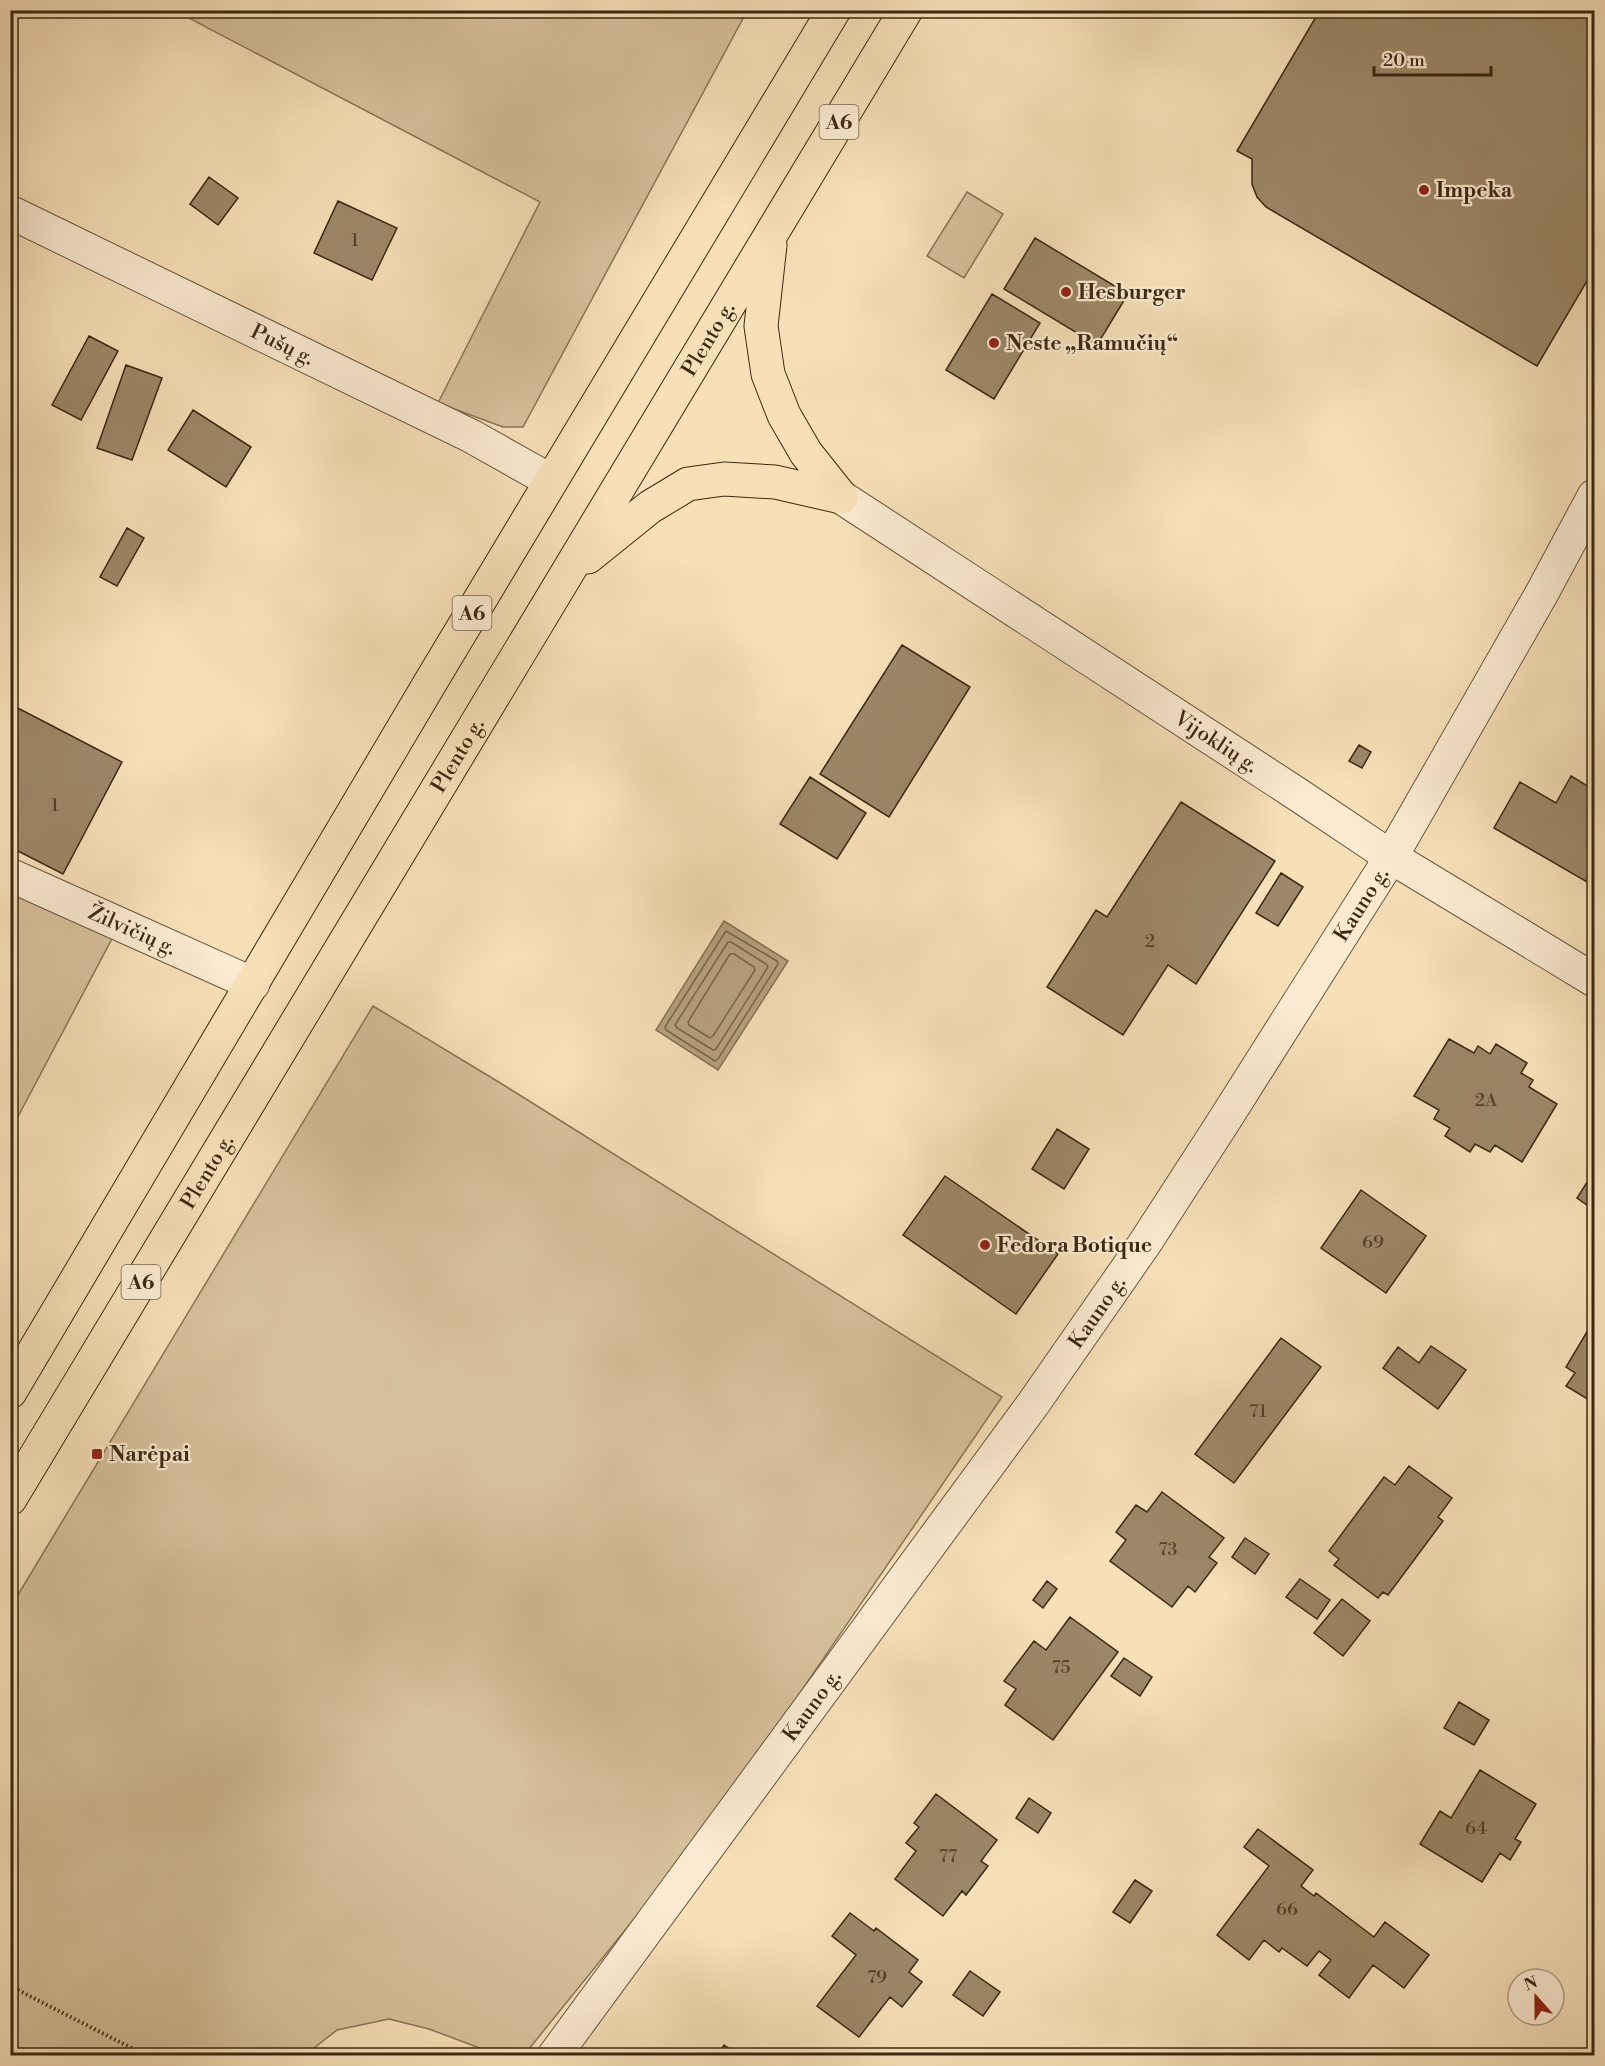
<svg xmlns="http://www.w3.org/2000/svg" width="1605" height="2066" font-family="'Libre Bodoni',serif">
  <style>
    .green { fill: #d7c09c; stroke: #897457; stroke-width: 1.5 }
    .water { fill: #b7a180; stroke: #857154; stroke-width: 1.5 }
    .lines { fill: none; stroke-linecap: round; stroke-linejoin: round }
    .shore { stroke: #796449; stroke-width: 1.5 }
    .building { fill: #9d8768; stroke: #3b2812; stroke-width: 1.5 }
    .minor-casing { stroke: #6a563c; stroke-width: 35 }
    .trunk-casing { stroke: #3b2812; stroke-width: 35 }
    .path { stroke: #3b2812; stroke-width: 4; stroke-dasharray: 1.5 3; stroke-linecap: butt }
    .minor { stroke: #faead1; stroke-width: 33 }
    .trunk { stroke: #f7dfb8; stroke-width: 33 }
    .poi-dot { fill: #8f2418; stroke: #faead1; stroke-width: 2 }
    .labels { text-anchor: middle; stroke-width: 4.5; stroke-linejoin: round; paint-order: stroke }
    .number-label { font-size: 18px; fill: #544028 }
    .shield { fill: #faead1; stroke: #74624b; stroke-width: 1.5 }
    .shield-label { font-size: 20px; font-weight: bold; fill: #3b2812 }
    .poi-label { font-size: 21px; font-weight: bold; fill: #3b2812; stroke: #faead1; text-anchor: start }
    .street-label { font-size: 21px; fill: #3b2812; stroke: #faead1 }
  </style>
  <rect width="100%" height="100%" fill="#f7dfb8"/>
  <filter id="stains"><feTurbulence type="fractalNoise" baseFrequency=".00333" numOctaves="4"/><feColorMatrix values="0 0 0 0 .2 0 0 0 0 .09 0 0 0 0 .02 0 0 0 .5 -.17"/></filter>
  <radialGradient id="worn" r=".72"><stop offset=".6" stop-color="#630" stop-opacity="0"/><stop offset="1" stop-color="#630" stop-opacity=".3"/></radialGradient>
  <!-- green -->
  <path class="green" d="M185 10 747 11 523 427H503L438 403 540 202 183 15Z
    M967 192 1003 214 964 278 927 256Z
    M11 884 116 931 11 1130Z
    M373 1006 502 1084 1002 1397 707 1829 524 2055H498L429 2029 389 2019 337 2030 305 2055H11L10 1608Z"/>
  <!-- water -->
  <path class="water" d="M724 921 788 961 718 1070 656 1030Z"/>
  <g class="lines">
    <!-- shore -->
    <path class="shore" d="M726 931 777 961 778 964 718 1059 715 1061 666 1030 665 1027Z
      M728 942H731L766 964 768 967 716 1049 713 1050 677 1028 675 1025Z
      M730 954H734L754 967 755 970 713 1036 710 1038 689 1025 688 1022Z"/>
  </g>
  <!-- building -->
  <path class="building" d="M1320 10H1594V269L1537 366 1266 207 1257 197 1252 184V159L1237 151Z
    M209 177 238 198 218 225 190 204Z
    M338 201 397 228 372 280 314 253Z
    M1035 238 1128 294 1097 345 1004 289Z
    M992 294 1040 323 994 399 946 370Z
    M89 336 118 351 81 420 52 405Z
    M126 365 162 378 132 460 97 448Z
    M193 410 251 447 226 487 168 450Z
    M127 528 144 538 117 586 100 577Z
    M902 645 970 687 889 817 820 774Z
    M10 704 122 762 63 874 10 847Z
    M1359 745 1371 752 1362 768 1349 761Z
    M1571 776 1594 790V886L1494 828 1520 782 1556 803Z
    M810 777 866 813 837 859 780 824Z
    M1181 802 1275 861 1196 984 1168 965 1123 1035 1047 987 1096 910 1107 917Z
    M1281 873 1303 887 1278 926 1256 913Z
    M1449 1039 1474 1053 1478 1046 1490 1054 1496 1044 1527 1063 1521 1073 1533 1080 1529 1087 1557 1104 1522 1162 1495 1145 1490 1152 1475 1144 1470 1152 1445 1136 1450 1128 1434 1119 1439 1110 1414 1096Z
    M1057 1129 1089 1149 1064 1189 1032 1169Z
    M1594 1171V1210L1577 1198Z
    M945 1176 1058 1254 1016 1314 903 1235Z
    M1361 1190 1426 1236 1386 1293 1321 1248Z
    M1594 1320V1403L1566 1386 1575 1373 1566 1367Z
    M1281 1338 1321 1367 1234 1483 1195 1454Z
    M1431 1346 1466 1370 1438 1409 1383 1368 1398 1347 1419 1363Z
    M1409 1466 1452 1498 1438 1517 1443 1521 1388 1595 1383 1592 1378 1598 1334 1565 1339 1559 1329 1551 1384 1477 1395 1485Z
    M1162 1492 1224 1538 1209 1557 1217 1563 1195 1592 1188 1586 1172 1607 1110 1561 1126 1540 1116 1532 1136 1505 1147 1512Z
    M1245 1538 1269 1554 1255 1574 1232 1557Z
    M1300 1579 1330 1600 1317 1619 1286 1597Z
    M1047 1581 1057 1589 1043 1608 1033 1600Z
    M1342 1599 1370 1621 1343 1656 1314 1633Z
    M1070 1617 1118 1652 1053 1740 1005 1705 1016 1689 1004 1681 1034 1641 1046 1650Z
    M1124 1658 1152 1677 1140 1696 1111 1676Z
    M1459 1702 1489 1720 1474 1745 1444 1728Z
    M1480 1770 1536 1804 1515 1839 1521 1842 1510 1860 1500 1853 1482 1882 1420 1844 1440 1811 1451 1818Z
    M936 1794 997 1840 981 1861 988 1866 966 1895 962 1891 943 1916 895 1879 916 1851 906 1843 919 1827 914 1823Z
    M1029 1798 1051 1813 1038 1833 1016 1818Z
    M1258 1829 1313 1870 1301 1886 1314 1896 1316 1893 1374 1937 1385 1922 1429 1955 1404 1988 1373 1965 1349 1998 1319 1975 1331 1960 1319 1951 1307 1966 1282 1948 1279 1952 1264 1940 1249 1960 1217 1935 1269 1866 1244 1847Z
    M1135 1880 1152 1891 1130 1923 1113 1912Z
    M850 1913 874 1931 876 1928 918 1960 909 1972 922 1982 902 2007 890 1997 859 2037 817 2006 856 1955 832 1936Z
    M970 1971 1000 1992 983 2016 953 1995Z
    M724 2045 740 2056H717Z"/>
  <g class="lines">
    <defs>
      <g id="minor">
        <path id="s1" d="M10 212 471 436 551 481"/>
        <path id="s2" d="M841 497 1297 794 1391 857 1594 980"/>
        <path id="s3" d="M10 875C91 912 172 947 253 984"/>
        <path id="s4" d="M554 2056 1033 1404 1145 1243 1222 1124 1391 857 1542 593 1594 496"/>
      </g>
      <g id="trunk">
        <path d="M770 245 761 326 768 374 784 415 806 453 841 497"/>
        <path d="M588 557 650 507 688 484 724 479 775 482 841 497"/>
        <path d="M10 1392 433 678 834 10"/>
        <path id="s5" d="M10 1499 906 10"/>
      </g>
    </defs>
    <!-- minor casing -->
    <use href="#minor" class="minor-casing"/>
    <!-- trunk casing -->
    <use href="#trunk" class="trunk-casing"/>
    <!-- path -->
    <path class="path" d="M10 1986 147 2056"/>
    <!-- minor -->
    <use href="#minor" class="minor"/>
    <!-- trunk -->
    <use href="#trunk" class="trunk"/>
  </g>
  <!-- markers -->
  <g class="poi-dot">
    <circle cx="1424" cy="190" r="6"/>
    <circle cx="1066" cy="292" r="6"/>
    <circle cx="994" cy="343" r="6"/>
    <circle cx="985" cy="1245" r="6"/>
    <rect x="91" y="1448" width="12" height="12" rx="3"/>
  </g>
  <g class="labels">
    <!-- number labels -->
    <g class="number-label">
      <text x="355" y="246">1</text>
      <text x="55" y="811">1</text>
      <text x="1150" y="947">2</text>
      <text x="1486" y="1106">2A</text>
      <text x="1373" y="1248">69</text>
      <text x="1258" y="1417">71</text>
      <text x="1168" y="1555">73</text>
      <text x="1061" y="1673">75</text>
      <text x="1476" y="1834">64</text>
      <text x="948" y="1862">77</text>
      <text x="1287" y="1915">66</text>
      <text x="877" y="1983">79</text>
    </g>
    <!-- shield labels -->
    <g class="shield">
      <rect x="819.5" y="105" width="39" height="34" rx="4.5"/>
      <rect x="452.5" y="596" width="39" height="34" rx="4.5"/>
      <rect x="121.5" y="1265" width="39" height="34" rx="4.5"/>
    </g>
    <g class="shield-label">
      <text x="839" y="129">A6</text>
      <text x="472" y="620">A6</text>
      <text x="141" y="1289">A6</text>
    </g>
    <!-- poi labels -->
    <g class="poi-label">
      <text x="1436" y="197">Impeka</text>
      <text x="1078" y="299">Hesburger</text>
      <text x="1006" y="350">Neste „Ramučių“</text>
      <text x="997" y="1252">Fedora Botique</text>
      <text x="109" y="1461">Narėpai</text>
    </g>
    <!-- street labels -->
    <g class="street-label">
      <text dy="7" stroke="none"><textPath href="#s5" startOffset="1354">Plento g.</textPath></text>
      <text dy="7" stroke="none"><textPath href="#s1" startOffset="303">Pušų g.</textPath></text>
      <text dy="7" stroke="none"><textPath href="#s2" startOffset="448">Vijoklių g.</textPath></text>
      <text dy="7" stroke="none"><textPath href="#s5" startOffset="868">Plento g.</textPath></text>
      <text dy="7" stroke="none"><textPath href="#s4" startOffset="1407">Kauno g.</textPath></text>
      <text dy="7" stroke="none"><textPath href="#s3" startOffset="134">Žilvičių g.</textPath></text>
      <text dy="7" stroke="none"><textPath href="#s5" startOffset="382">Plento g.</textPath></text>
      <text dy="7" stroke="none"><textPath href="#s4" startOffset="921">Kauno g.</textPath></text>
      <text dy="7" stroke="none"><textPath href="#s4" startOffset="435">Kauno g.</textPath></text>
    </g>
  </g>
  <!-- margin -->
  <rect width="1605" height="2066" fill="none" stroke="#f7dfb8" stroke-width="36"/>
  <rect x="12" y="12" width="1581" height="2042" fill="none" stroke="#3b2812" stroke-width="3"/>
  <rect x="18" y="18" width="1569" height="2030" fill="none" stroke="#3b2812" stroke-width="1.5"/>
  <!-- north arrow -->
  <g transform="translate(1536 1997) rotate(339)"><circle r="28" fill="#faead1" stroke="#ae9c85" stroke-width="1.5"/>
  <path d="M0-4.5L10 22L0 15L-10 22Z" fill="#8f2418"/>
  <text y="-9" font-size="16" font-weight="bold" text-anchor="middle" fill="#3b2812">N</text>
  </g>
  <!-- scale -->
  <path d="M1374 66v9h117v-9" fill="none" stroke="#3b2812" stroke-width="3"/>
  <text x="1383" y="66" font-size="18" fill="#3b2812" stroke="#faead1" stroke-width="4.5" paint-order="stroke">20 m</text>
  <rect width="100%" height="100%" filter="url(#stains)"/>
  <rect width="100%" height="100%" fill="url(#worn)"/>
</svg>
